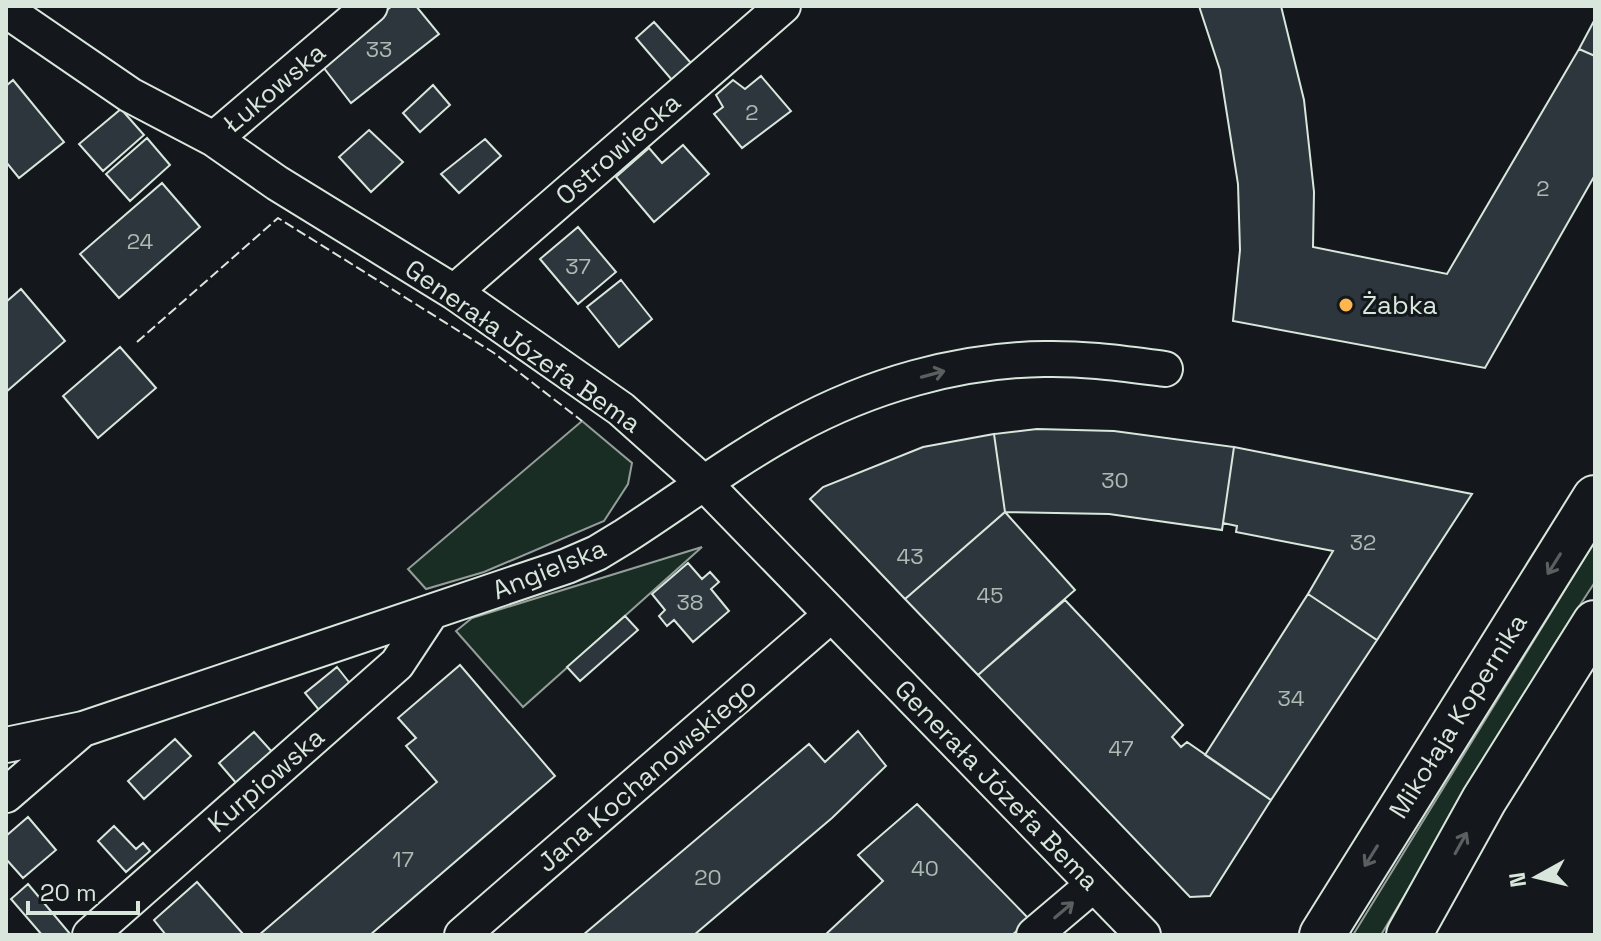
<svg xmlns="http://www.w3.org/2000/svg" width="1601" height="941" font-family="'Space Grotesk',sans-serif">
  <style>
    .green { fill: #1a2d24; stroke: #939e99; stroke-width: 2 }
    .building { fill: #2c363c; stroke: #d8e6dc; stroke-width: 2 }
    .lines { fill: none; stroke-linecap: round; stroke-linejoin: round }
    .street-casing { stroke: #d8e6dc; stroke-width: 38 }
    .secondary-casing { stroke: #d8e6dc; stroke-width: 48 }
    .street { stroke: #14181c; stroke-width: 34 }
    .secondary { stroke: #14181c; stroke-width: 44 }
    .fence { stroke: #d8e6dc; stroke-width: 2; stroke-dasharray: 10 4; stroke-linecap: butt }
    .oneway { stroke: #59605f }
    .poi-dot { fill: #ffb74d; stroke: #14181c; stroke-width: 3 }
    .labels { text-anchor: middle; stroke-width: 6; stroke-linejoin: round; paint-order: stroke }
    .number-label { font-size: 22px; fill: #adbab4 }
    .street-label { font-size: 26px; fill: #d8e6dc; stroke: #14181c }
    .poi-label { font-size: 26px; fill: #d8e6dc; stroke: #14181c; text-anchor: start }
  </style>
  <rect width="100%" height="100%" fill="#14181c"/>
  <!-- green -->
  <path class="green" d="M582 421 632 463 628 484 604 521 484 572 426 589 408 569Z
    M1595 541V582L1552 648 1381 935H1353Z
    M702 547 523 707 456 631 472 618Z"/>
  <!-- building -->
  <path class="building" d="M392 6H416L439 34 351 103 320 63Z
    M1199 6H1281L1304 100 1314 192 1313 247 1447 274 1579 49 1595 56V175L1485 368 1233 321 1240 250 1238 184 1220 70Z
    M1595 19V56L1579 49Z
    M654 22 691 63 672 80 636 38Z
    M761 76 791 111 742 148 714 114 723 107 716 95 733 80 745 89Z
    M13 80 64 142 19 178 6 162V86Z
    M433 85 450 105 420 132 403 113Z
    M121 109 144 135 103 171 79 144Z
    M369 130 403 162 371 192 339 157Z
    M147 138 170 165 130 201 106 174Z
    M485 139 501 156 459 193 441 174Z
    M683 145 709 174 654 222 616 177 649 148 662 163Z
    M162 183 200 227 119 298 80 254Z
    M578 227 616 272 578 304 540 259Z
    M621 280 652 319 619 347 587 307Z
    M21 289 65 341 6 392V302Z
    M120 347 156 388 98 438 63 396Z
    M1037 429 1114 431 1234 447 1222 530 1109 514 1005 512 994 434Z
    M994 434 1005 512 905 599 810 499 823 487 923 447Z
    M1234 447 1472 494 1377 640 1308 594 1333 551 1236 532 1237 526 1223 523Z
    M1005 512 1075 590 978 675 905 599Z
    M688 563 702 579 710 572 719 582 711 589 729 611 693 642 674 620 667 626 659 616 665 610 652 594Z
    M1308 594 1377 640 1271 800 1205 755Z
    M1065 600 1183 725 1172 737 1181 747 1187 742 1271 800 1210 896 1190 897 978 675Z
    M625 616 638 630 580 681 567 667Z
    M460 665 555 776 370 935H259L437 782 406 746 416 738 398 718Z
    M337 667 356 691 324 716 305 693Z
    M858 731 886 766 832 818 694 935H583L809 744 825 762Z
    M254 732 273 753 237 784 219 763Z
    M175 739 191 756 144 799 128 781Z
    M917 804 1030 920 1012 935H825L883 881 858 855Z
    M28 817 56 850 23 878 6 859V836Z
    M114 826 136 849 143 843 150 851 126 872 98 841Z
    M197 882 244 935H166L154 920Z
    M28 884 71 935H42L11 899Z"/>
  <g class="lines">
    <defs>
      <path id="street" d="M6 10 130 95 214 139 277 183 454 292 621 409 705 484 1143 935
        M214 139 370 6
        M454 292 783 6
        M6 745 83 729 567 566 597 553 625 536C681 500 735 459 794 427 869 386 958 360 1044 359 1085 358 1125 364 1165 369
        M6 795 79 732
        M90 935 397 664 430 614
        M462 935 831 615
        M1034 935 1093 885"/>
      <path id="secondary" d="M1322 935 1595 498
        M1409 935 1484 800 1595 623"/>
    </defs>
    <!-- street casing -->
    <use href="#street" class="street-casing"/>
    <!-- secondary casing -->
    <use href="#secondary" class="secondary-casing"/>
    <!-- street -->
    <use href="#street" class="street"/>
    <!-- secondary -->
    <use href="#secondary" class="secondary"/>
    <!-- fence -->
    <path class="fence" d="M137 342 278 218 494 353 582 421"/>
  </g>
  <!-- one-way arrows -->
  <defs><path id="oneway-shaft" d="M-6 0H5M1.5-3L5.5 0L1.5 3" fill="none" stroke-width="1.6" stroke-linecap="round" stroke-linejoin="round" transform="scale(2)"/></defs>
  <g class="oneway">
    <use href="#oneway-shaft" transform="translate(933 374) rotate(-15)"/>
    <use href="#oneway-shaft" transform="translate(1554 564) rotate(122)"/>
    <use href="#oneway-shaft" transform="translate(1461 843) rotate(-61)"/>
    <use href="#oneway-shaft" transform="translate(1371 856) rotate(122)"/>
    <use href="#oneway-shaft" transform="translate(1064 910) rotate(-40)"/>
  </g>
  <!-- markers -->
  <circle class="poi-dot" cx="1346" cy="305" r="8"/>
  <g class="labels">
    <!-- number labels -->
    <g class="number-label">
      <text x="379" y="57">33</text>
      <text x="752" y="120">2</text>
      <text x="1543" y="196">2</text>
      <text x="140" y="249">24</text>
      <text x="578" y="274">37</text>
      <text x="1115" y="488">30</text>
      <text x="1363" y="550">32</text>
      <text x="910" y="564">43</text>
      <text x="990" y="603">45</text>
      <text x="690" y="610">38</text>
      <text x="1291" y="706">34</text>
      <text x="1121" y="756">47</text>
      <text x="403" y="867">17</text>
      <text x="925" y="876">40</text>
      <text x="708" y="885">20</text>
    </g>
    <!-- street labels -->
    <g class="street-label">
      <text transform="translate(274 88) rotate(-40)" y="9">Łukowska</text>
      <text transform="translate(618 149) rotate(-41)" y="9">Ostrowiecka</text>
      <text transform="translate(523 346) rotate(35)" y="9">Generała Józefa Bema</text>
      <text transform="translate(549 569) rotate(-22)" y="9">Angielska</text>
      <text transform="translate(1458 716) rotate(-58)" y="9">Mikołaja Kopernika</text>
      <text transform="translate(647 775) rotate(-41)" y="9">Jana Kochanowskiego</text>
      <text transform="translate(266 780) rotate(-41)" y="9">Kurpiowska</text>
      <text transform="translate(997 785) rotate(46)" y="9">Generała Józefa Bema</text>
    </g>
    <!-- poi labels -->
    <g class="poi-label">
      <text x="1362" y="314">Żabka</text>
    </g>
  </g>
  <!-- border -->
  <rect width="1601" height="941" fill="none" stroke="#d8e6dc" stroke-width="16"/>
  <!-- north arrow -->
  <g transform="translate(1537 877) rotate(262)" stroke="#14181c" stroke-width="6" paint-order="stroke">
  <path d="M0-6L14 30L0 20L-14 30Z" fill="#d8e6dc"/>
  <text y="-12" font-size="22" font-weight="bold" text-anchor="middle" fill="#d8e6dc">N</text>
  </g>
  <!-- scale -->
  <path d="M28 901v12h110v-12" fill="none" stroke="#d8e6dc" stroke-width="4"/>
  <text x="40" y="901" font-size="24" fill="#d8e6dc" stroke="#14181c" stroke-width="6" paint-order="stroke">20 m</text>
</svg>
